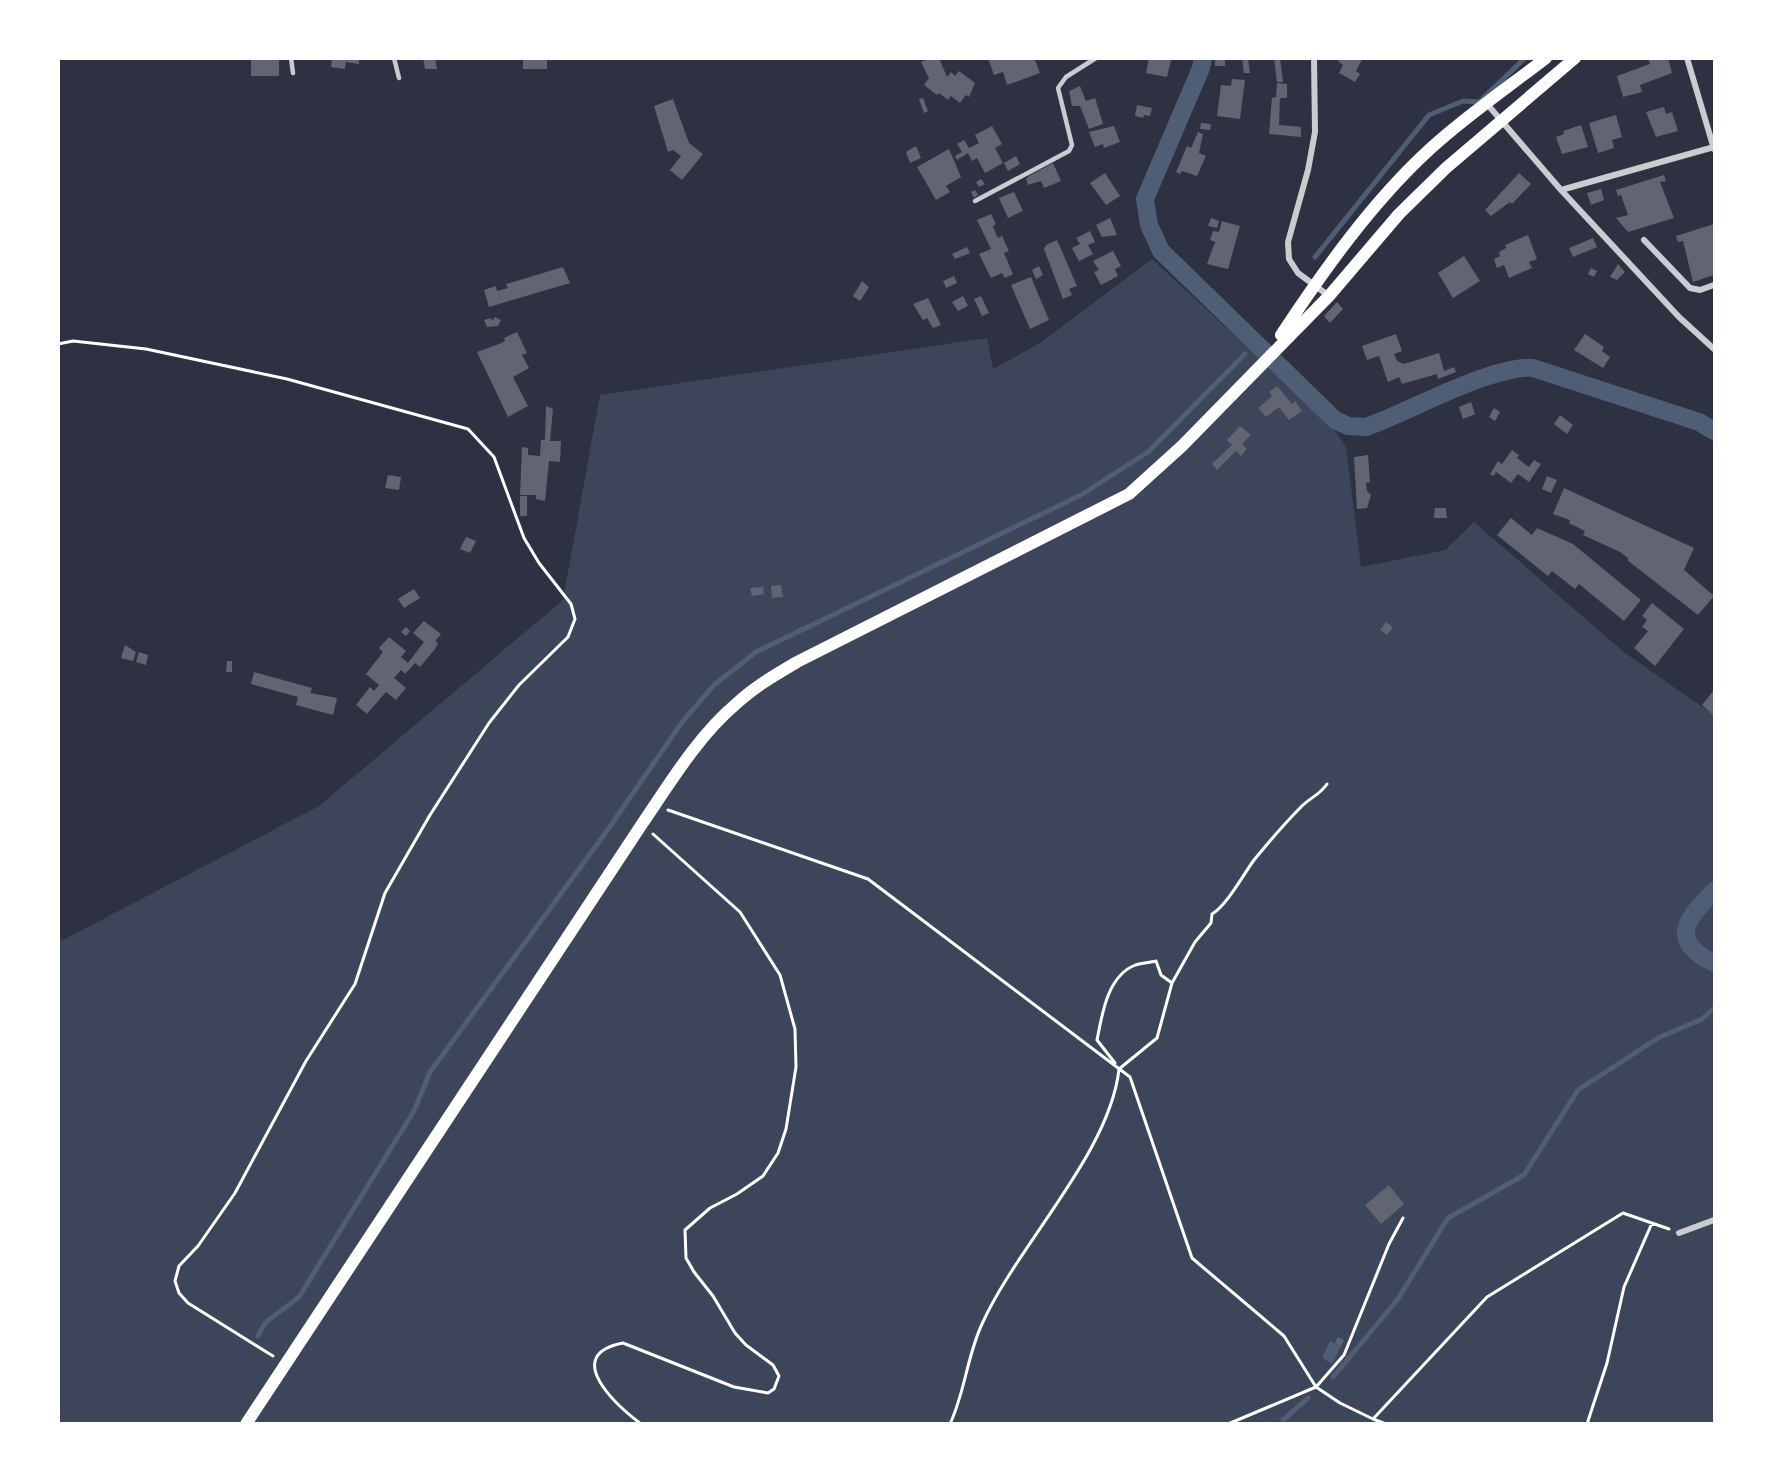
<svg xmlns="http://www.w3.org/2000/svg" width="1773" height="1482" font-family="Helvetica,sans-serif">
  <style>
    .green { fill: #3c4559 }
    .water { fill: #4f5d75 }
    .lines { fill: none; stroke-linecap: round; stroke-linejoin: round }
    .stream { stroke: #4f5d75; stroke-width: 5 }
    .canal { stroke: #4f5d75; stroke-width: 18 }
    .building { fill: #626471 }
    .path { stroke: #fff; stroke-width: 3 }
    .service { stroke: #caccd0; stroke-width: 4.5 }
    .minor { stroke: #caccd0; stroke-width: 6 }
    .secondary { stroke: #fff; stroke-width: 12 }
  </style>
  <rect width="100%" height="100%" fill="#2d3142"/>
  <!-- green -->
  <path class="green" d="M1152 259 1331 425 1346 447 1361 567 1445 550 1474 522 1625 653 1714 715V1423L59 1424V942L319 806 563 600 600 395 987 338 993 369 1040 343Z"/>
  <!-- water -->
  <path class="water" d="M1330 1341 1341 1346 1332 1364 1322 1358Z"/>
  <g class="lines">
    <!-- stream -->
    <path class="stream" d="M1315 257 1429 115 1463 101 1479 102 1525 58
      M258 1336 265 1323 299 1297 414 1111 430 1072 604 835 683 721 714 685 756 652 1081 495 1148 452 1245 354
      M1333 1377 1398 1299 1448 1218 1524 1175 1578 1090 1658 1038 1702 1019 1714 1008
      M1285 1424 1283 1420 1308 1398"/>
    <!-- canal -->
    <path class="canal" d="M1203 58 1201 68 1145 199 1149 225 1161 251 1335 420 1348 426 1366 427C1409 412 1491 365 1533 368L1699 422 1714 431
      M1714 891C1686 919 1668 941 1714 963"/>
  </g>
  <!-- building -->
  <path class="building" d="M251 58H279V76H251Z
    M332 58H359V64L346 62 345 69 331 67Z
    M423 58H435L437 69H425Z
    M523 58H547V69H523Z
    M930 58H939L947 77 951 72 955 76 959 71 975 83 969 97 966 95 960 103 951 96 948 100 939 93 937 95 924 85 929 78 921 62Z
    M988 58H1034L1040 73 1007 85 1003 72 994 75Z
    M1149 58 1171 60 1167 77 1146 73Z
    M1215 58H1225V66H1215Z
    M1242 58H1248L1250 73H1244Z
    M1274 58H1280L1283 82H1277Z
    M1340 58H1363L1356 71 1360 74 1355 82 1339 73 1343 65 1338 61Z
    M1648 58H1668L1672 73 1640 85 1642 92 1623 97 1617 76 1650 64Z
    M1232 79 1245 80 1240 119 1217 116 1221 85 1231 86Z
    M1277 83 1287 84V98H1280L1279 125 1301 127V137L1269 134 1272 98 1276 97Z
    M1080 86 1086 101 1095 98 1103 124 1089 129 1080 106H1072L1069 91Z
    M923 98 928 111 924 113 919 99Z
    M673 99 689 143 703 154 682 180 670 170 681 156 673 150 668 152 654 106Z
    M1137 105 1152 108 1150 116 1144 115 1143 118 1135 116Z
    M1664 107 1666 114 1672 112 1678 131 1656 137 1646 112Z
    M1616 115 1622 137 1612 140 1614 148 1598 153 1589 123Z
    M1201 123 1211 124 1210 130 1200 129Z
    M1581 125 1588 147 1562 154 1556 137 1564 134 1563 131Z
    M992 126 1002 144 995 148 1003 163 985 173 977 158 972 161 968 153 957 160 955 156 962 152 957 144 964 140 969 148 979 143 975 135Z
    M1114 126 1120 142 1104 148 1103 144 1095 147 1089 132Z
    M1198 132 1203 134 1199 153 1206 156 1197 176 1182 171 1180 174 1176 172 1187 146 1191 148Z
    M916 146 921 158 910 163 906 152Z
    M949 149 961 177 946 186 950 192 936 200 917 167Z
    M1016 156 1020 164 1008 171 1004 163Z
    M1053 163 1061 181 1044 188 1041 181 1028 185 1026 179 1029 176Z
    M1105 173 1120 196 1106 205 1090 183Z
    M1519 173 1531 184 1512 204 1510 202 1491 216 1485 210Z
    M1664 175 1666 181 1660 182 1674 218 1628 232 1616 218 1628 215 1621 195 1618 196 1616 190Z
    M981 179 985 184 979 187 976 182Z
    M1601 189 1604 200 1591 205 1587 193Z
    M975 190 978 195 974 198 971 192Z
    M1014 192 1023 211 1008 218 999 198Z
    M991 214 996 224 993 226 996 234 998 238 1002 236 1009 251 1004 253 1013 274 1005 278 1002 273 991 278 979 254 991 249 977 220Z
    M1110 218 1117 235 1102 237 1096 225Z
    M1211 218 1219 221 1217 228 1208 226Z
    M1222 221 1240 226 1228 269 1207 264 1215 242 1210 240 1213 231 1219 232Z
    M1714 224V275L1693 282 1683 241 1678 242 1676 236Z
    M1090 231 1095 242 1088 245 1093 254 1079 261 1072 248 1080 244 1076 238Z
    M1528 235 1537 259 1529 262 1532 268 1509 278 1504 265 1497 268 1494 259 1500 256 1499 252 1506 248 1505 245Z
    M1593 238 1597 247 1573 257 1569 248Z
    M1057 240 1077 286 1069 289 1072 295 1063 299 1044 249 1046 245Z
    M967 247 970 253 955 259 952 254Z
    M1113 251 1121 266 1115 269 1118 276 1101 285 1094 272 1099 270 1093 261Z
    M1464 256 1480 281 1453 298 1438 273Z
    M1618 264 1625 272 1617 280 1610 277Z
    M1039 266 1043 275 1036 279 1032 270Z
    M563 267 570 283 489 307 484 290 496 286 497 291 508 288 506 284Z
    M1591 268 1597 271 1594 277 1588 274Z
    M954 276 957 283 946 288 943 281Z
    M1031 277 1049 320 1030 329 1011 285Z
    M862 281 869 287 860 301 853 296Z
    M963 296 968 306 958 311 952 302Z
    M981 296 989 313 982 316 974 299Z
    M928 298 941 325 933 328 927 318 923 320 913 304Z
    M1337 302 1343 309 1330 323 1324 316Z
    M495 317 501 320 498 326 487 327 484 320 491 318 492 321Z
    M517 332 527 353 522 355 529 368 513 377 528 406 508 417 477 352 499 344 505 341 504 338Z
    M1396 334 1402 351 1394 354 1397 361 1404 364 1439 353 1444 371 1454 367 1456 372 1438 379 1437 374 1402 384 1399 377 1388 382 1379 356 1367 360 1362 346Z
    M1585 334 1604 347 1602 351 1610 357 1603 368 1574 350Z
    M1277 386 1292 404 1295 401 1302 411 1289 420 1279 407 1266 417 1258 408 1272 396 1269 392Z
    M1471 402 1475 414 1463 419 1459 407Z
    M546 406 553 409 550 441H561L560 462 549 461 545 501 536 499V495H520L522 447 528 448V455L540 456 541 440H545Z
    M1494 408 1500 412 1495 421 1489 417Z
    M1560 415 1573 425 1567 434 1554 424Z
    M1240 426 1251 435 1242 444 1247 449 1241 456 1236 451 1217 470 1212 464 1232 445 1227 440Z
    M1512 450 1519 455 1517 458 1529 467 1534 460 1541 464 1529 482 1518 474 1511 483 1496 472 1494 476 1490 474 1498 461 1502 464Z
    M1368 455 1370 482 1366 483 1367 491 1371 495 1367 508 1357 509 1354 457Z
    M388 475 401 477 399 490 385 488Z
    M1547 476 1557 480 1551 493 1542 489Z
    M1564 488 1694 548 1684 570 1714 596 1698 615 1627 560 1629 559 1620 552 1583 535 1585 531 1569 523 1570 520 1553 514Z
    M520 496H527V516H520Z
    M1435 508H1446L1447 518H1434Z
    M1511 518 1532 535 1537 528 1573 544 1641 600 1624 621 1579 584 1575 589 1552 571 1548 576 1497 535Z
    M466 537 476 541 470 553 460 549Z
    M781 585 783 597 772 598 771 586Z
    M763 587 764 594 752 596 750 588Z
    M414 589 420 598 404 608 398 599Z
    M1652 603 1684 629 1655 666 1634 648 1648 631 1642 627 1647 620 1642 616Z
    M424 621 441 634 435 641 438 643 435 649 420 667 415 663 405 674 401 670 394 678 406 688 396 700 386 692 367 714 356 705 370 687 374 691 379 685 366 674 383 652 379 648 389 637 406 651 401 657 408 663 424 642 413 633Z
    M1386 622 1393 627 1387 635 1380 630Z
    M406 627 410 631 406 636 401 632Z
    M125 645 136 652 133 661 121 658Z
    M139 652 148 655 146 665 136 662Z
    M227 661H232V672H226Z
    M254 672 312 688 310 693 337 698 333 715 296 705 298 697 251 684Z
    M1714 690V714L1713 715 1702 705Z
    M1389 1185 1404 1204 1381 1224 1365 1205Z
    M1338 1337 1344 1340 1341 1346 1335 1343Z"/>
  <g class="lines">
    <!-- path -->
    <path class="path" d="M58 344 73 341 146 349 287 379 468 429 494 457 524 538 539 563 571 604 575 619 568 637 519 685 489 723 430 815 385 893 355 984 306 1061 235 1193 198 1246 179 1266 175 1281 179 1293 188 1303 273 1356
      M668 810 868 879 1130 1077 1192 1258 1284 1336 1316 1387 1344 1355 1389 1244 1403 1218
      M1115 1063 1097 1040C1102 1015 1107 978 1133 966 1139 963 1149 963 1156 961L1161 975 1172 983 1195 942 1211 923 1212 914C1227 905 1243 875 1254 860 1268 843 1284 824 1300 808 1309 798 1320 795 1327 784
      M1119 1069 1157 1038 1172 983
      M1373 1419 1386 1424
      M641 1424C616 1405 561 1355 623 1343L734 1387 768 1393 774 1389 779 1376 773 1365 746 1345 735 1333 713 1296 694 1272 686 1258 685 1230 710 1208 737 1194 763 1176 778 1153 786 1129 796 1067 795 1029 780 975 740 912 653 834
      M950 1424C965 1392 967 1356 982 1324 1018 1244 1110 1153 1119 1069
      M1228 1424 1316 1387 1340 1403 1373 1419 1487 1297 1623 1213 1669 1229
      M1587 1424 1607 1363 1624 1287 1652 1223"/>
    <!-- service -->
    <path class="service" d="M291 58 293 73
      M394 58 399 78
      M975 201 1069 151 1072 145 1058 88 1066 77 1096 58"/>
    <!-- minor -->
    <path class="minor" d="M1314 58 1315 132 1308 170 1288 242 1289 259 1298 273 1329 296
      M1687 58 1714 149
      M1487 104 1561 190 1679 317 1714 349
      M1561 190 1714 147
      M1644 240 1690 288 1700 290 1714 285
      M1679 1233 1714 1220"/>
    <!-- secondary -->
    <path class="secondary" d="M1281 335C1324 270 1372 202 1430 149 1466 116 1507 88 1546 58
      M246 1424 642 824C670 783 698 736 736 704 754 687 775 675 797 662L1129 494 1182 446 1329 296 1399 214 1446 168 1575 58"/>
  </g>
  <!-- border -->
  <rect width="1773" height="1482" fill="none" stroke="#ffffff" stroke-width="120"/>
</svg>
